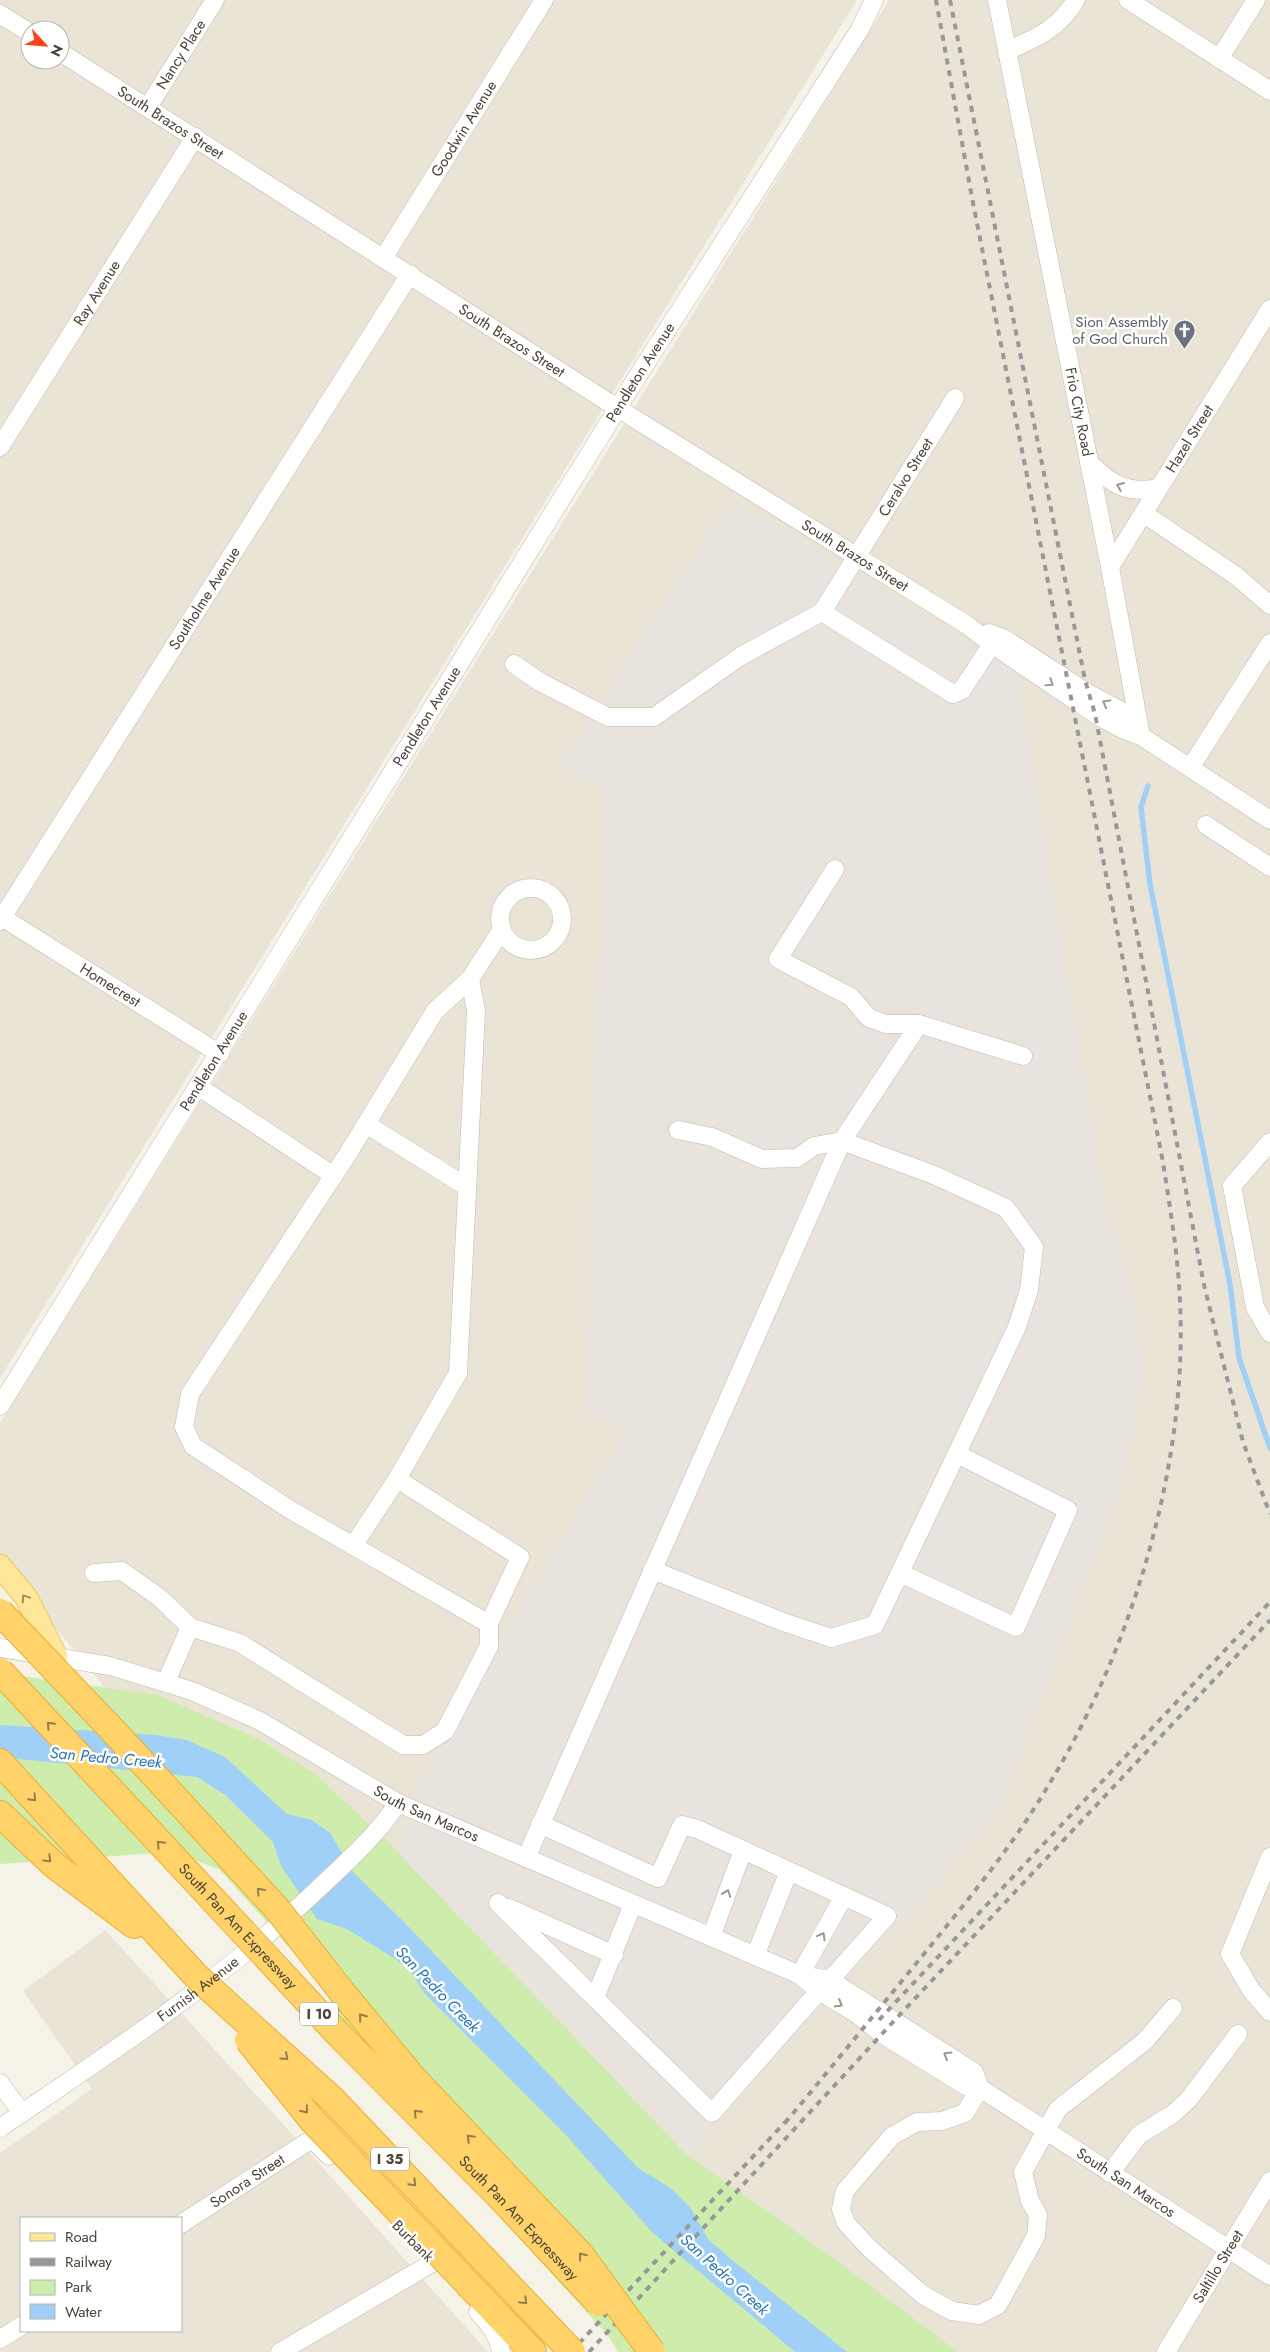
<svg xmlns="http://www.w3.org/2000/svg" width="1270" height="2352" font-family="Jost,sans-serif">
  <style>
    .residential { fill: #eae4d6; fill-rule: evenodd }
    .industrial { fill: #e8e3dd }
    .green { fill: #ceedad }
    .water { fill: #a0d0f7 }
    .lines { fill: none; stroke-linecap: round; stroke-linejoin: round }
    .stream { stroke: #a0d0f7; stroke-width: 5.5 }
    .minor-casing { stroke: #c2bbaa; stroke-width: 19 }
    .major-casing { stroke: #efc95d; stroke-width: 24 }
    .highway-casing { stroke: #ecad2c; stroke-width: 28 }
    .minor { stroke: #fff; stroke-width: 18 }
    .major { stroke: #ffe698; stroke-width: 22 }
    .highway { stroke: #ffd36a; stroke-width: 26 }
    .rail { stroke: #989898; stroke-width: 4; stroke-dasharray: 6 6; stroke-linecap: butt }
    .highway-bridge-casing { stroke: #ecad2c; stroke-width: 28; stroke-linecap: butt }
    .highway-bridge { stroke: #ffd36a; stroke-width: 26 }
    .oneway { stroke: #9b9890 }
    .oneway2 { stroke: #9b8c62 }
    .oneway3 { stroke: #927d4b }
    .labels { text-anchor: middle; stroke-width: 5; stroke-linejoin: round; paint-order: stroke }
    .shield { fill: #fff; stroke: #807b72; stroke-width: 1 }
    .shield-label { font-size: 14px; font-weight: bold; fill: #4a4336 }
    .street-label { font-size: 15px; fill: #4a4336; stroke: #fff }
    .worship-label { font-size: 15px; fill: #5b616d; stroke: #fff; text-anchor: end }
    .water-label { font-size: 16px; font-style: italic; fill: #2478c1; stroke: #fff }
  </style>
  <rect width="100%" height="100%" fill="#f5f2e8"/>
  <!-- residential -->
  <path class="residential" d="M0 0H857L0 1378ZM30 30H60V60H30Z
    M889 0H1270V2352H707L206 1811 0 1560V1423Z
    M105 1930 315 2159 488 2352H0V2153L92 2089 23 1991ZM21 2218H181V2331H21Z"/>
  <!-- industrial -->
  <path class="industrial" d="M732 500 1016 671 1102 1189 1139 1321 1141 1390 1122 1482 997 1816 687 2155 400 1855 416 1788 625 1432 586 1410 603 790 559 765Z"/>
  <!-- green -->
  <path class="green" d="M0 1673 158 1695 258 1739 314 1773 385 1839 687 2155 832 2257 958 2352H618L610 2338 409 2117 308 1968 219 1869 172 1852 0 1864Z"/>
  <!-- water -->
  <path class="water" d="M0 1725 156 1735 187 1740 225 1757 287 1814 312 1820 330 1833 353 1872 406 1924 638 2168 672 2189 690 2207 708 2239 732 2260 847 2352H795L653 2233 565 2134 425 1994 408 1967 347 1929 317 1919 281 1866 273 1842 225 1795 197 1777 0 1757Z"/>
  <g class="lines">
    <!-- stream -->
    <path class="stream" d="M1148 786 1141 807 1150 884 1230 1284 1239 1358 1270 1448"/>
    <defs>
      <g id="minor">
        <path id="s1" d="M997 0 1110 567 1141 736"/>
        <path d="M1128 0 1270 91"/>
        <path d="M0 14 30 33"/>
        <path d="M1007 51C1038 37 1058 29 1076 0"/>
        <path id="s2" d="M60 52 619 409 967 625C997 649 1029 669 1061 691 1087 708 1111 727 1141 736L1270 820"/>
        <path d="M1219 59 1256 0"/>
        <path id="s3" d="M148 107 215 0"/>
        <path id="s4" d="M384 257 544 0"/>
        <path id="s5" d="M0 447 195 137"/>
        <path d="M1089 462C1112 485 1126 494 1158 488"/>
        <path d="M1143 513 1235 575 1270 605"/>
        <path id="s6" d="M1110 567 1270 309"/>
        <path d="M822 612 953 694 962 690 992 644"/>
        <path d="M989 633 1005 639 1089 694 1125 713 1138 732"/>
        <path id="s7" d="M514 664 540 682 608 717H654L741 656 822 612 955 398"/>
        <path d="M1190 768 1270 643"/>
        <path d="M1206 825 1270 867"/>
        <path d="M835 869 778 959 851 997 869 1018 886 1024H919"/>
        <circle cx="531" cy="919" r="31"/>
        <path id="s8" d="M0 916 220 1054"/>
        <path id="s9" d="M0 921 410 274"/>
        <path d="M470 979 435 1011 349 1152 190 1394 184 1427 193 1446 289 1509 489 1624"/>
        <path d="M199 1087 334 1176"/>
        <path d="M366 1124 467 1187"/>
        <path d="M1270 1142 1232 1186 1255 1307 1270 1333"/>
        <path id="s10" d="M0 1406 637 377 860 29 874 0"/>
        <path d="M353 1546 397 1479"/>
        <path d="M652 1570 786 1623 831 1638 875 1625 1017 1327 1029 1290 1034 1247 1006 1208 934 1175 842 1141 814 1146 797 1158 762 1159 712 1137 678 1130"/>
        <path d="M94 1573 122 1571 160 1598 190 1627 240 1643 403 1745H423L445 1731 489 1646V1624L520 1557 397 1479 458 1373 476 1011 470 979 501 931"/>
        <path d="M900 1573 1016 1627 1068 1510 957 1454"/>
        <path id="s11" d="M0 1648 110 1666 192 1691 258 1720 398 1803 800 1975 830 1980 974 2072 980 2088"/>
        <path d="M166 1682 190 1627"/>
        <path d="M540 1824 658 1878 682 1825 697 1829 887 1916 830 1980"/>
        <path d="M1270 1857 1230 1954 1251 1990 1270 2012"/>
        <path d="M526 1858 842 1141 919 1024 1023 1056"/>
        <path d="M498 1903 712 2113 819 1991"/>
        <path d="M509 1908 614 1955"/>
        <path d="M711 1937 743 1850"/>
        <path d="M755 1956 789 1871"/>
        <path id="s12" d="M800 1975 819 1991 857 2014 882 2034 966 2086 980 2088 1270 2276"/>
        <path d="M800 1975 844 1896"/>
        <path d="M595 1998 633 1904"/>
        <path d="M0 2083 22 2113"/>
        <path d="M980 2088 965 2113 942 2121 917 2122 892 2136 845 2191 841 2209 846 2223 870 2249 923 2295 952 2311 979 2315 998 2305 1036 2236 1038 2215 1030 2201 1023 2172 1058 2109 1145 2041 1173 2008"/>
        <path id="s13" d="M0 2128C110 2053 221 1981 318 1889 347 1862 376 1836 398 1803"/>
        <path d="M1110 2173 1139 2135 1173 2114 1189 2099 1238 2034"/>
        <path id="s14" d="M181 2224 312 2139 329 2156"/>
        <path d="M478 2312C490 2325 498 2335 501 2352"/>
        <path d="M0 2339 21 2326"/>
        <path d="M280 2352 434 2262"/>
        <path id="s15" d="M1166 2352 1270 2181"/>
      </g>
      <path id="major" d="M0 1566 26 1597 56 1656"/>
      <path id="highway" d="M0 1762 197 1977
        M0 1814 54 1865 134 1925
        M470 2286 533 2352"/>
    </defs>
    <!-- minor casing -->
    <use href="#minor" class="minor-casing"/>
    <!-- major casing -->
    <use href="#major" class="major-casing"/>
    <!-- highway casing -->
    <use href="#highway" class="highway-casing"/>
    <!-- minor -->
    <use href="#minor" class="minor"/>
    <!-- major -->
    <use href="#major" class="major"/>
    <!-- highway -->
    <use href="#highway" class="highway"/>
    <!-- rail -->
    <path class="rail" d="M950 0 1085 680 1095 714 1204 1285 1243 1442 1270 1514
      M879 2020 1270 1602
      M785 2123C830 2069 874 2015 919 1960 963 1906 1009 1851 1045 1791 1131 1652 1188 1466 1180 1302 1178 1254 1170 1208 1163 1162L973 203 936 0
      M571 2352 789 2118
      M589 2352 893 2022 1270 1620"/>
    <defs>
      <g id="highway-bridge">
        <path d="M0 1612 120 1738 278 1910 342 1992 414 2079 581 2255 652 2352"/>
        <path id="s16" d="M0 1671 340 2036 498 2195 599 2303"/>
        <path d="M197 1977 332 2099 572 2352"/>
        <path d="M248 2040 312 2120 470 2286"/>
      </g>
    </defs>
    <!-- highway-bridge casing -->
    <use href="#highway-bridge" class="highway-bridge-casing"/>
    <!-- highway-bridge -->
    <use href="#highway-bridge" class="highway-bridge"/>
  </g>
  <!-- one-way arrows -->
  <defs><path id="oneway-chevron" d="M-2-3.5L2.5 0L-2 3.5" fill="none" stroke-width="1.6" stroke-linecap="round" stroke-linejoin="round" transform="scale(1.25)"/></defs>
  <g class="oneway">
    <use href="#oneway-chevron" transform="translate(1120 486) rotate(-157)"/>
    <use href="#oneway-chevron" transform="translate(1050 683) rotate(34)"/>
    <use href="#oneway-chevron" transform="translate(1106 703) rotate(-151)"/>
    <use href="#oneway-chevron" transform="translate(727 1893) rotate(-70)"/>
    <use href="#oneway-chevron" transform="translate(822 1936) rotate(-61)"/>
    <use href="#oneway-chevron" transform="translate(839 2004) rotate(31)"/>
    <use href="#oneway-chevron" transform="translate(947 2055) rotate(-148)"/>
  </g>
  <use class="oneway2" href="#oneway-chevron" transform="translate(25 1598) rotate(-124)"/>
  <g class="oneway3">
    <use href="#oneway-chevron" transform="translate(50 1725) rotate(-133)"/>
    <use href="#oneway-chevron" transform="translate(33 1798) rotate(47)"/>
    <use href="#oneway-chevron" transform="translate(160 1844) rotate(-133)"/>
    <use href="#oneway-chevron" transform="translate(48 1859) rotate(44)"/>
    <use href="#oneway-chevron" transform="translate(260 1891) rotate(-132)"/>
    <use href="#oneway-chevron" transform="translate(362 2017) rotate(-129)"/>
    <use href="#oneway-chevron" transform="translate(285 2057) rotate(42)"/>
    <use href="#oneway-chevron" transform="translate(305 2110) rotate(51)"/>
    <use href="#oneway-chevron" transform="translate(417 2113) rotate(-135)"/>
    <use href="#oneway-chevron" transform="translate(470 2138) rotate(-135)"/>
    <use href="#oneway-chevron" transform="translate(413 2183) rotate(46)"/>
    <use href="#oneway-chevron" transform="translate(582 2256) rotate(-129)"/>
    <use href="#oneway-chevron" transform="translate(524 2301) rotate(46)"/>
  </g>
  <!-- icons -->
  <defs>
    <symbol id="church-pin" viewBox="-11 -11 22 30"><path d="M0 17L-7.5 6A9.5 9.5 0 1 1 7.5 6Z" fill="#6b7280" stroke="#fff"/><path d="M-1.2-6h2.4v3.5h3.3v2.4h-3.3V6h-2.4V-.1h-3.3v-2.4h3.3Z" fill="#fff"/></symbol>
  </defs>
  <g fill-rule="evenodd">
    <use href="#church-pin" x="1172" y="318" width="25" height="34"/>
  </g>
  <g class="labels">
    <!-- shield labels -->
    <g class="shield">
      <rect x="300" y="2002.5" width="38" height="23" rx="4"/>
      <rect x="371" y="2147.5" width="38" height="23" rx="4"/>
    </g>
    <g class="shield-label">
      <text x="319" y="2019">I 10</text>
      <text x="390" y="2164">I 35</text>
    </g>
    <!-- street labels -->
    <g class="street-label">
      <text dy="5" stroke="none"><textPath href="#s3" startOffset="62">Nancy Place</textPath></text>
      <text dy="5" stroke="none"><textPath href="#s2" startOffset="131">South Brazos Street</textPath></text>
      <text dy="5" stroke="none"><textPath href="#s4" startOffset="151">Goodwin Avenue</textPath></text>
      <text dy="5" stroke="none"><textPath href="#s5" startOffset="182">Ray Avenue</textPath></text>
      <text dy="5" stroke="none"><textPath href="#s2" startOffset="536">South Brazos Street</textPath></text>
      <text dy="5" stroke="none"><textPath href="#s10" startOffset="1216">Pendleton Avenue</textPath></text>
      <text dy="5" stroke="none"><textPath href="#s1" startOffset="420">Frio City Road</textPath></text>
      <text dy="5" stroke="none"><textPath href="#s6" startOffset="151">Hazel Street</textPath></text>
      <text dy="5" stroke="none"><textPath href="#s7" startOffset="511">Ceralvo Street</textPath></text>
      <text dy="5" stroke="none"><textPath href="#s2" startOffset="941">South Brazos Street</textPath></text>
      <text dy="5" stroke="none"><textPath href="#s9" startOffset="382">Southolme Avenue</textPath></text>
      <text dy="5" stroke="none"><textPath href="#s10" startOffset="811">Pendleton Avenue</textPath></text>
      <text dy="5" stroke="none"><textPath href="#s8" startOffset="130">Homecrest</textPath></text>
      <text dy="5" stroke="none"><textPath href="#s10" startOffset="406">Pendleton Avenue</textPath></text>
      <text dy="5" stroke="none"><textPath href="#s11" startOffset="462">South San Marcos</textPath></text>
      <text dy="5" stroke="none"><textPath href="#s16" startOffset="349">South Pan Am Expressway</textPath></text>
      <text dy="5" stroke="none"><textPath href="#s13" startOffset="242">Furnish Avenue</textPath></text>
      <text dy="5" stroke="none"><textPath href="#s14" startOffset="79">Sonora Street</textPath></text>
      <text dy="5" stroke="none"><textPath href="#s12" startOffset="388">South San Marcos</textPath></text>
      <text dy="5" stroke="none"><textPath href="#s16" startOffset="754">South Pan Am Expressway</textPath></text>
      <text transform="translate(413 2241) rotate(45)" y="5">Burbank</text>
      <text dy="5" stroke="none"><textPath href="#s15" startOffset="100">Saltillo Street</textPath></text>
    </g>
    <!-- worship labels -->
    <g class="worship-label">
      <text x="1168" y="327">Sion Assembly<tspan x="1168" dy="17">of God Church</tspan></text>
    </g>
    <!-- water labels -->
    <g class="water-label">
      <text transform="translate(106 1757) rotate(5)" y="6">San Pedro Creek</text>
      <text transform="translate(438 1989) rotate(46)" y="6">San Pedro Creek</text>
      <text transform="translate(725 2274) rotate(42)" y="6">San Pedro Creek</text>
    </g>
  </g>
  <!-- legend -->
  <rect x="20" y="2217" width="162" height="115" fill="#ffffff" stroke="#b7b4af"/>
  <rect x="30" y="2233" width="25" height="8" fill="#ffe698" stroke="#b7b4af"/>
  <text x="65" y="2242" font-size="15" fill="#4a4336">Road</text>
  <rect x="30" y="2258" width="25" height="8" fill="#989898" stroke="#b7b4af"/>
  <text x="65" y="2267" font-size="15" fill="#4a4336">Railway</text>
  <rect x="30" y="2280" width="25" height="15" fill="#ceedad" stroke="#b7b4af"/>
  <text x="65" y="2292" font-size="15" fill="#4a4336">Park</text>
  <rect x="30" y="2304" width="25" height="15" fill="#a0d0f7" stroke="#b7b4af"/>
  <text x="65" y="2317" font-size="15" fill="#4a4336">Water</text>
  <!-- north arrow -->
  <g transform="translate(45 45) rotate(116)"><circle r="24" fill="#ffffff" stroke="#b7b4af"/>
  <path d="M0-4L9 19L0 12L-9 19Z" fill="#ff4216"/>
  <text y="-8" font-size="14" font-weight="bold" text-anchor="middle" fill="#4a4336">N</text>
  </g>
</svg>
